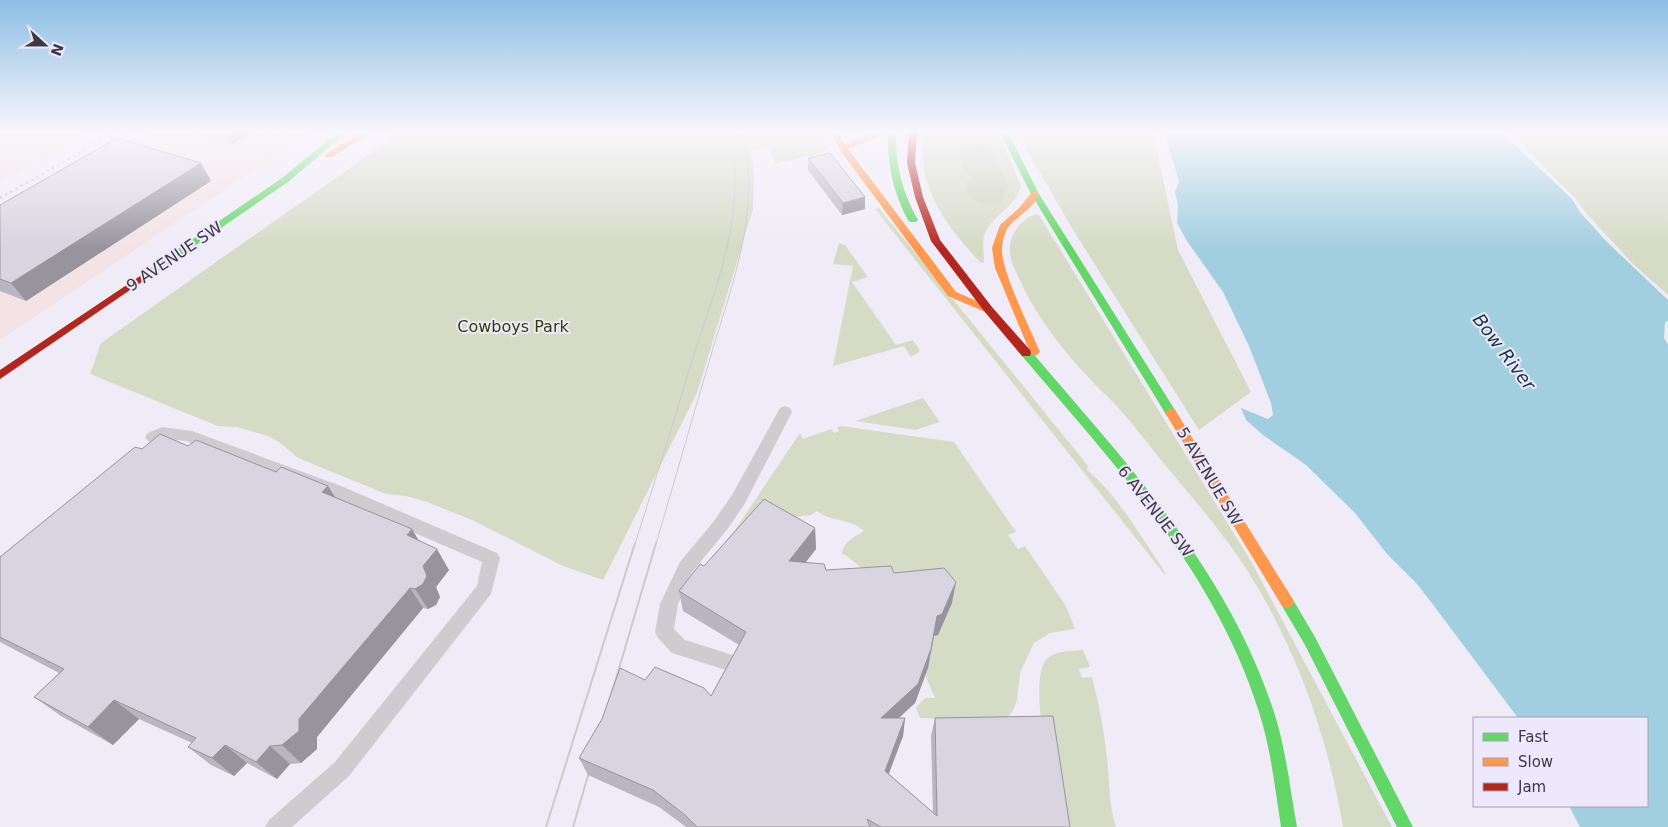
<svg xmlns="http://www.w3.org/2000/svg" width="1668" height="827" font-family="'DejaVu Sans',sans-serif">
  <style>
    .commercial { fill: #f3e3e5 }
    .green { fill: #d6dbc6 }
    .forest { fill: #ced4bc }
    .water { fill: #a2cfe0 }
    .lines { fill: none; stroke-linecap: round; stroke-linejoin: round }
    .lane { fill: #ceccd0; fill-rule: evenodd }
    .fast { fill: #63d668; fill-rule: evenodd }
    .slow { fill: #ff974d; fill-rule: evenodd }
    .jam { fill: #b3261e; fill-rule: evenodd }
    .tram-far1 { stroke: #cbcacd; stroke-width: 1 }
    .tram { stroke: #cbcacd; stroke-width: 2 }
    .rail { stroke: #cbcacd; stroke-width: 3; stroke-dasharray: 2 4; stroke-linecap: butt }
    .wall { fill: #bab6c1 }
    .shaded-wall { fill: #97949d }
    .building { fill: #d8d4e0; stroke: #97949d }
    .labels { text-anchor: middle; stroke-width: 4; stroke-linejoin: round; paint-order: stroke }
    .street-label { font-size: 16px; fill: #3d3845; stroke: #eee8fc }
    .park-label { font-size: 16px; fill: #343e00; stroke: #eee8fc }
    .water-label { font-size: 18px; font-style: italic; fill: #16363f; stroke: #eee8fc }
  </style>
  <rect width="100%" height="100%" fill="#f0ecf7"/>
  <!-- commercial -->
  <path class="commercial" d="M0 132H89L0 182Z
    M154 132H311L0 340V222Z"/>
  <!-- green -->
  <path class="green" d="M401 132H819L828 148 823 152 776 164 769 147 751 150 754 171 753 209 697 393 603 580 563 566 472 520 427 502 406 496 386 494 298 458 279 442 268 436 237 427 218 426 90 374 101 343Z
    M925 132H998L1021 186C1016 208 991 215 984 236 982 245 984 254 984 263L980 262C946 226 914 184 925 132Z
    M1022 132H1153L1178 250 1251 392 1199 430 1070 225 1027 149Z
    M1509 132H1668V295L1634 265 1586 213 1576 199Z
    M879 208 1088 466 1087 470C1115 492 1139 534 1160 564L1166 574 1165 575 875 209Z
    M1036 214 1039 215 1252 563 1392 827H1343C1327 732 1293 638 1239 558 1217 526 1191 496 1166 466 1147 443 1129 418 1108 397 1072 362 1038 322 1018 276 1016 271 1012 265 1011 259 1006 239 1018 221 1036 214Z
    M839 243 845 245 868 277 852 282 896 345 913 340 920 351 911 357 904 346 833 366 853 266 833 264Z
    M923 398 940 422 915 430 855 421Z
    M841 426 954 442 1016 532 1008 535 1018 549 1025 546 1066 606 1075 629 1050 633 1034 643 1020 673 1017 700 1014 708 1010 715 998 721 920 718 916 708 925 698H935L926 677 932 648 863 569 844 554 842 555C842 543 854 537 864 531 849 517 832 523 817 511L811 515 784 518 722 546 735 530 800 433 803 439 831 429 834 433 839 431 837 427Z
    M1083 650 1090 667 1079 669 1082 678 1092 677C1099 704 1104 731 1107 758 1110 781 1108 804 1116 827H1059C1054 795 1027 683 1046 660 1055 650 1071 651 1083 650Z"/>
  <!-- forest -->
  <path class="forest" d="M979 144H989L993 147 995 161 1008 186 1002 203C985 209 964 200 967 181L971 177C964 171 959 160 960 151L966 146Z"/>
  <!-- water -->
  <path class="water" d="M1165 132H1501L1572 199 1580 212 1606 241 1668 300V320L1665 323 1664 338 1668 345V827H1580L1569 806H1647V718H1518L1431 602 1417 584 1387 554 1355 513 1306 465 1263 435 1246 420 1241 408 1268 419 1273 415 1271 403 1249 346 1223 292 1187 241 1177 223 1178 205 1175 192 1179 182Z"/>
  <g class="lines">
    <!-- lane -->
    <path class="lane" d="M785 406 790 408 792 412 744 505 726 531 692 572 678 604 674 629 685 640 733 655 735 661 733 667 726 670 672 653 658 638 655 632 660 604 680 562 714 521 732 495 780 408Z
      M162 427 192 431 341 486 497 553 500 558 491 594 349 776 292 827H265L269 820 335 762 477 586 482 562 329 496 186 441 163 439 153 443 148 441 145 437 148 433Z"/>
    <!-- fast -->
    <path class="fast" d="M338 132H347L288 182 152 275H146L144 273 146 271 282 178Z
      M888 132H896C895 164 902 192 918 220L916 222H910L908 220C893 192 887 164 888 132Z
      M1000 132H1008L1039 194 1175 410 1177 413 1175 416H1167L1031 194Z
      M1026 349 1030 350C1126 463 1227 568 1274 712 1286 749 1290 789 1297 827H1281C1275 789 1271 749 1259 712 1215 572 1115 465 1022 356L1021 353Z
      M1287 596 1292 598 1315 637 1413 827H1397L1305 645 1282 606 1280 602 1282 598Z"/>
    <!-- slow -->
    <path class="slow" d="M362 132H372L332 157H326L325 155Z
      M830 132H838L845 144 876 132H888L848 149 956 292 991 307 992 309 991 311H983L948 296 840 150Z
      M1035 191 1038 192C1040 205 1013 218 1007 229 1005 233 1002 242 1002 248 1000 269 1031 330 1040 352L1035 356 1030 352 995 268 992 248 1000 225 1019 208 1032 192Z
      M1171 409 1175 410 1292 598 1294 602 1292 606 1287 608 1282 606 1167 416 1165 413 1167 410Z"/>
    <!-- jam -->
    <path class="jam" d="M909 132H917L915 163 923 197 940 240 992 307 1030 350 1031 353 1030 356H1022L984 311 931 241 915 197 907 163Z
      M149 270 154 273 152 275 0 379V370Z"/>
    <!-- tram-far1 -->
    <path class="tram-far1" d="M635 544C654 484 673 424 691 364 715 288 748 213 730 132
      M656 544C674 483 691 423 709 362 732 283 761 215 743 132"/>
    <!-- tram -->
    <path class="tram" d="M610 699 656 543
      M546 827 635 543
      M573 827 592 762"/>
    <!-- rail -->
    <path class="rail" d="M106 145 128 132
      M0 198 111 135"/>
  </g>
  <!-- wall -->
  <path class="wall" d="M194 132H251L233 144Z
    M266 132H285L279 136Z
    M808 158 865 209 842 215 808 170Z
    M201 163 211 181 26 301 0 291V205Z
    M188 446 276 472 328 486 335 498 419 540 449 570 436 587 440 597 436 605 428 609 423 608 317 737V749L301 763 290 764 277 779 247 763 234 776 211 765 188 747 192 743 139 719 113 745 61 716 34 697 59 673 0 642V557L142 449Z
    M815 528 816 549 806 562 826 570 894 573 952 603 938 635 934 636 928 668 915 703 899 718H905L903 736 889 774 933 813 931 736 935 718 1070 827H686L659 807 588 775 579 758 645 680 711 696 739 645 683 611 679 591 704 566Z"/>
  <!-- shaded-wall -->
  <path class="shaded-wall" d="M227 132H251L233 144Z
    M277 132H285L279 136Z
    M201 163 211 181 26 301 11 283Z
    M865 197V209L842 215 843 203Z
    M328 486 342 508 322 492Z
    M815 528 816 549 790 582 789 561Z
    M412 529 425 551 407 535Z
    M437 549 449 570 436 587 440 597 436 605 428 609 415 589 423 566Z
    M956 582 952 603 938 635 934 636 928 668 915 703 879 736 881 718Z
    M410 588 423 608 317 737V749L301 763 282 745 299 719Z
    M114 700 139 719 113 745 88 727Z
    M905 718 903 736 883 788 885 771Z
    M225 745 247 763 234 776 212 758Z
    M270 746 290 764 277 779 256 762Z"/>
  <!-- building -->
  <path class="building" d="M117 138 201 163 11 283 0 279V205Z
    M830 153 865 197 843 203 808 158Z
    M160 434 188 446 196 440 276 472 281 467 328 486 322 492 412 529 407 535 437 549 423 566 427 576 423 584 415 589 410 588 299 719V731L282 745 270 746 256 762 225 745 212 758 188 747 196 738 114 700 88 727 34 697 64 669 0 637V557L135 447 142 449Z
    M764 499 815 528 789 561 824 564 826 570 891 566 894 573 944 568 956 582 942 614 937 616 931 649 918 684 881 718H905L885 771 937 816 935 718 1053 716 1070 827H881L867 819 870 827H697L685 815 653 790 579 758 602 719 620 668 645 680 655 667 704 688 711 696 746 632 679 591 700 564 704 566Z"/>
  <!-- sky -->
  <linearGradient id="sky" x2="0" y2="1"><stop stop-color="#8cbfe5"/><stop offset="0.53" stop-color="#f8f6fb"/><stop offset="1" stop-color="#f8f6fb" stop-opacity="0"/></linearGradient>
  <rect width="1668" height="248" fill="url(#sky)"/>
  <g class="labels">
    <!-- street labels -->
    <g class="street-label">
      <text transform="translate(174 256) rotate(-34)" y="6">9 AVENUE SW</text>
      <text transform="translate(1210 476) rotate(59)" y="6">5 AVENUE SW</text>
      <text transform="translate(1156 511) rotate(52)" y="6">6 AVENUE SW</text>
    </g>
    <!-- park labels -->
    <g class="park-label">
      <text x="513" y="332">Cowboys Park</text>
    </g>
    <!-- water labels -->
    <g class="water-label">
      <text transform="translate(1504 352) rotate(53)" y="6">Bow River</text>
    </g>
  </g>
  <!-- legend -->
  <rect x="1473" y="717" width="175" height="90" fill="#eee8fc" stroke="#a7a2b3"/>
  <rect x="1483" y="733" width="25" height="8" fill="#63d668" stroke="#a7a2b3"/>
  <text x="1518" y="742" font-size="15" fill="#3d3845">Fast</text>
  <rect x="1483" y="758" width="25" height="8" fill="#ff974d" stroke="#a7a2b3"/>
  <text x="1518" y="767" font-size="15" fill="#3d3845">Slow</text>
  <rect x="1483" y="783" width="25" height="8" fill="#b3261e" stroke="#a7a2b3"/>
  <text x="1518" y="792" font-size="15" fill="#3d3845">Jam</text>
  <!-- north arrow -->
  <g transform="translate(45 45) rotate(111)" stroke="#eee8fc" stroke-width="4" paint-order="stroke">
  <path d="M0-4L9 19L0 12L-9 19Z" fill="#3d3845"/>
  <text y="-8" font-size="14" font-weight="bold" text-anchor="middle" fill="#3d3845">N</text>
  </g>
</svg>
